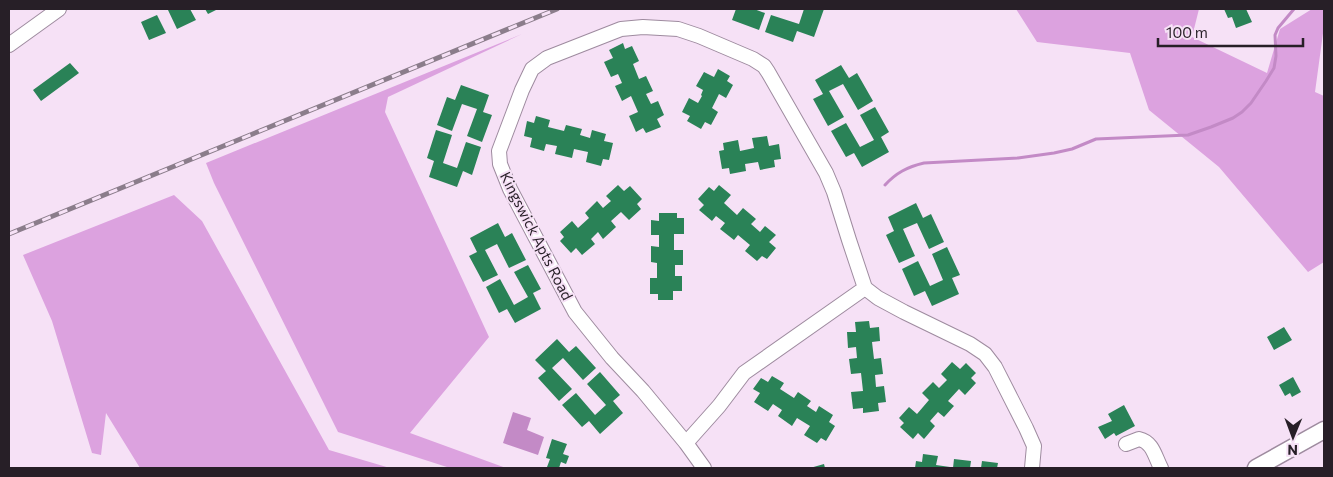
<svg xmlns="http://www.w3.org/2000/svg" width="1333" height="477" font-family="Commissioner,sans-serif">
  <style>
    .forest { fill: #dca2df }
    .water { fill: #c38ac6 }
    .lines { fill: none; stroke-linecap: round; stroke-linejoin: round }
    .stream { stroke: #c38ac6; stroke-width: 3 }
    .building { fill: #2a8257 }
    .minor-casing { stroke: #9e8b9f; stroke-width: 16 }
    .major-casing { stroke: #9e8b9f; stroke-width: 19 }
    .minor { stroke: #fff; stroke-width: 14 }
    .major { stroke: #fff; stroke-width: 16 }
    .rail-casing { stroke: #8b7d8b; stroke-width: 5 }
    .rail { stroke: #f6e1f6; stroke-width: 3; stroke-dasharray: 9; stroke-linecap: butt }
    .labels { text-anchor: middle; stroke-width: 4; stroke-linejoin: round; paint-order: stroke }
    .street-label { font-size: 15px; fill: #271f27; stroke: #f6e1f6 }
  </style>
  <rect width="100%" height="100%" fill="#f6e1f6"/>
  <!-- forest -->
  <path class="forest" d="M1016 9H1199L1192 37 1267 73 1280 29 1312 9H1324V26L1315 92 1324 96V262L1308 272 1219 167 1149 110 1130 53 1037 42Z
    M522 34 388 97 385 112 489 337 410 433 506 468H450L338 432 214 183 206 163Z
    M174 195 202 221 329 450 390 468H140L106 413 101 455 92 453 52 321 23 255Z"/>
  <!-- water -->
  <path class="water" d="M513 412 531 418 527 430 544 437 538 455 503 443Z"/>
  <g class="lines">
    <!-- stream -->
    <path class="stream" d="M885 185C896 173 907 167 924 163L1018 158 1054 153 1072 149 1096 139 1188 135 1211 127 1233 118 1242 112 1251 103 1266 81 1274 68 1276 56 1275 35 1278 28 1294 9"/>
  </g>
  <!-- building -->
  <path class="building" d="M171 9H190L196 20 177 29 168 10Z
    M205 9H218L208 14Z
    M736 9H754L765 13 759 30 732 20Z
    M804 9H824L814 37 797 31 793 42 765 32 771 15 799 24Z
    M1224 9H1246L1252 22 1236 28 1232 17 1228 18Z
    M157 15 166 33 149 40 141 22Z
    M623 43 625 49 632 46 639 61 633 64 639 79 646 76 653 91 646 94 651 104 658 101 664 115 657 119 661 127 646 133 643 128 636 132 629 116 638 112 631 96 622 101 615 86 622 83 618 74 611 77 604 62 613 58 609 50Z
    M70 63 79 73 41 101 33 90Z
    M841 65 849 78 857 73 873 101 858 110 843 84 829 91 844 117 828 126 813 99 823 94 815 80Z
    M718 69 730 76 727 81 733 85 726 98 719 94 712 108 718 112 711 125 705 122 701 129 687 121 690 116 682 112 689 98 698 103 702 96 701 95 703 90 696 86 704 72 714 77Z
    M461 85 489 95 483 112 492 115 482 142 467 136 477 109 462 104 452 131 437 125 447 97 455 100Z
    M875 107 889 132 881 137 889 152 862 167 854 153 846 157 831 131 846 123 860 147 874 140 860 115Z
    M536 116 550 120 548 127 564 131 566 125 582 129 580 135 590 138 592 130 606 134 604 141 613 143 609 160 603 159 601 166 586 162 588 152 574 149 572 158 555 154 557 146 546 144 544 151 530 147 532 138 524 136 527 121 534 123Z
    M436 130 452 135 443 163 457 168 466 142 481 147 472 175 463 171 457 187 429 177 434 161 427 158Z
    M767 136 769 146 779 144 781 159 774 160 775 167 760 170 758 162 745 164 746 171 730 174 729 168 722 169 719 151 724 150 723 143 738 140 740 151 754 148 752 138Z
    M618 185 624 191 630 186 642 199 637 204 641 209 629 220 621 212 611 221 616 227 603 239 598 232 591 239 595 244 582 255 576 248 571 253 560 241 564 237 560 232 572 221 578 228 589 218 585 213 597 201 603 208 611 201 606 196Z
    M719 185 731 195 724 203 737 215 743 208 756 219 751 224 760 232 765 226 776 235 769 242 776 248 767 259 762 256 757 261 745 251 750 245 738 235 734 240 720 229 725 223 716 216 712 221 699 210 704 205 698 199 709 187 714 191Z
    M916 203 923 218 931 214 944 242 929 249 917 223 903 229 915 256 899 263 886 235 894 231 888 217Z
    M659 213H677V218H684V234H674V250H683V265H675V276H682V291H673V300H658V294H650V278H657V263L651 262V246L659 247V235H651V220L659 221Z
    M498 223 505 237 512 233 526 260 509 268 497 244 485 250 498 275 483 282 469 256 477 252 470 238Z
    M947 247 960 275 952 278 959 294 932 306 925 291 914 296 902 269 918 261 930 286 943 280 932 254Z
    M528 265 541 289 533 293 541 309 515 323 507 309 499 313 486 287 500 279 514 305 528 297 514 272Z
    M869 321 870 328 879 327 880 341 872 342 874 359 881 358 883 374 875 375 876 387 884 386 886 402 878 403 879 411 863 413V408L853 409 851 392 863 391 861 373 851 374 849 359 857 358 856 347 848 348 847 332H856L855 322Z
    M1284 327 1292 340 1274 350 1267 337Z
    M557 339 569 352 576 346 596 368 583 380 563 358 552 368 572 389 559 401 538 378 546 371 535 360Z
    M952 362 960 369 966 363 976 373 971 378 976 383 965 395 959 389 948 401 954 406 944 417 938 412 930 421 935 426 924 439 918 433 913 439 900 427 904 423 899 418 909 407 917 414 929 400 922 393 933 382 939 388 947 380 941 374Z
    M600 372 620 395 613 401 623 413 600 434 589 421 582 427 562 405 576 393 595 415 606 405 587 384Z
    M772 376 784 383 780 389 794 398 798 392 811 401 807 406 816 412 819 406 833 415 829 422 835 426 826 441 821 438 817 443 804 435 810 426 797 418 792 426 778 416 782 410 773 404 768 411 754 402 760 393 753 389 761 378 768 382Z
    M1293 377 1301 392 1292 397 1290 393 1285 396 1279 385Z
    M1124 405 1135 426 1116 436 1114 433 1105 439 1098 427 1112 421 1108 414Z
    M552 439 567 444 563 454 569 456 566 464 561 462 559 468 547 467 550 459 546 458Z
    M923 454 938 456 936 465 950 467V468H915L916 461 922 462Z
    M954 459 971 461 970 468H953Z
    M982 461 998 463 997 468H981Z
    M824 464 825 468H810Z"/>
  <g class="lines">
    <defs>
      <path id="minor" d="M9 45 59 9
        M686 443 719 406 744 373 865 288
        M1126 444 1139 439C1153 442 1155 457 1161 468
        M704 468 686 443 643 391 612 358 575 312 510 189 500 164 499 151 522 90 532 69 547 58 621 29 643 27 678 29 699 36 753 59 764 66 768 72 826 173 834 192 849 240 865 288 878 298 904 312 970 344 985 354 995 367 1026 428 1034 446 1032 468"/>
      <path id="major" d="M1256 468 1324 430"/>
    </defs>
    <!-- minor casing -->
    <use href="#minor" class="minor-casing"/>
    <!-- major casing -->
    <use href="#major" class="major-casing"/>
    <!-- minor -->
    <use href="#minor" class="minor"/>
    <!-- major -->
    <use href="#major" class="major"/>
    <defs>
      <path id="rail" d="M9 234 557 9"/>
    </defs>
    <!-- rail casing -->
    <use href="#rail" class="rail-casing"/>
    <!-- rail -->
    <use href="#rail" class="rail"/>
  </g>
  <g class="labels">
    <!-- street labels -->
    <g class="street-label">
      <text transform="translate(536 236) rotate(63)" y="5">Kingswick Apts Road</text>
    </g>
  </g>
  <!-- border -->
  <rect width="1333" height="477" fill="none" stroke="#271f27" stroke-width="20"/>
  <!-- north arrow -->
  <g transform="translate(1293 437) rotate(181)" stroke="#f6e1f6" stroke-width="4" paint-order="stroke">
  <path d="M0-4L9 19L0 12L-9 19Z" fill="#271f27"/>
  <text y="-8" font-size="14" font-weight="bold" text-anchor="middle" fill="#271f27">N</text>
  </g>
  <!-- scale -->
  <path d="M1158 38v8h145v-8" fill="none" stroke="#271f27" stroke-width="2.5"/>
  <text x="1166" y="38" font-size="15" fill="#271f27" stroke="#f6e1f6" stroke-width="4" paint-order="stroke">100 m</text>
</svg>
